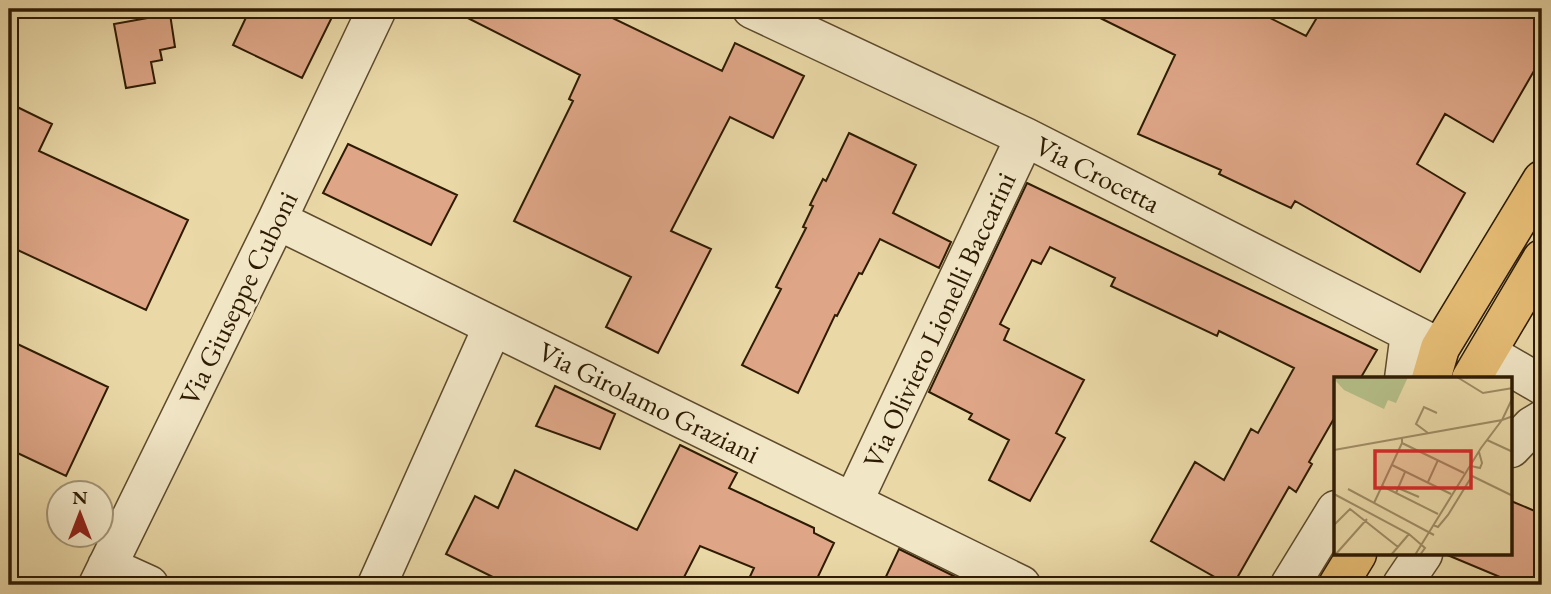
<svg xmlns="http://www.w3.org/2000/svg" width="1551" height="594" font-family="'EB Garamond',serif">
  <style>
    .building { fill: #dea687; stroke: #2e1b03; stroke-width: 2 }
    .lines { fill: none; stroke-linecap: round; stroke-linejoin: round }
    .minor-casing { stroke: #5d4a2c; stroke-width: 41 }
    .major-casing { stroke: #2e1b03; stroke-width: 41 }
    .minor { stroke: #f1e6c6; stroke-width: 38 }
    .major { stroke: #e5bc74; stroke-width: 38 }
    .labels { text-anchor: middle; stroke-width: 5; stroke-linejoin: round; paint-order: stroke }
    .street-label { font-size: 28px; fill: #2e1b03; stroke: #f1e6c6 }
    .inset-road { fill: none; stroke: #9f8c65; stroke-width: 2 }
    .view { fill: #d62828; fill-opacity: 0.15; stroke: #d62828; stroke-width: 3.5 }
    .inset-edge { fill: none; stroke: #2e1b03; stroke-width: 3.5 }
  </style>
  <rect width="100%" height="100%" fill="#ead8a7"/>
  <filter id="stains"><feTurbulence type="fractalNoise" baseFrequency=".00286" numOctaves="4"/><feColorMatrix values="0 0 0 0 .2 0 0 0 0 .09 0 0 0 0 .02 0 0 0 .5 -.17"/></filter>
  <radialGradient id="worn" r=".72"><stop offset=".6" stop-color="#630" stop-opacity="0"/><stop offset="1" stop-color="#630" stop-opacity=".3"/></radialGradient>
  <!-- building -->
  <path class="building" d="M250 9H336L302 78 233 45Z
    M450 9H594L722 71 735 43 804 76 773 138 730 117 671 231 711 249 658 353 606 327 631 277 514 221 573 101 569 99 580 75Z
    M1082 9H1252L1306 36 1322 9H1542V57L1493 142 1445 114 1417 164 1465 193 1420 272 1295 201 1291 208 1219 174 1221 170 1138 134 1175 55Z
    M170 14 175 47 160 50 162 60 151 62 155 83 126 88 114 24Z
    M9 103 52 124 39 151 188 220 146 310 9 246Z
    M849 133 916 165 893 213 951 242 939 268 880 239 862 274 859 273 837 316 835 315 798 393 742 365 781 289 776 287 806 228 803 227 813 206 810 205 823 179 826 181Z
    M348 144 457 195 431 245 323 193Z
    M1027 183 1377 350 1360 379H1336V415L1309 462 1312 464 1296 492 1289 487 1233 585H1229L1151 541 1195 462 1224 480 1251 429 1258 433 1294 368 1219 331 1217 336 1111 286 1115 278 1050 247 1041 264 1032 260 1000 324 1009 329 1004 340 1084 380 1056 433 1065 438 1030 501 989 480 1009 440 969 419 972 414 929 392Z
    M9 340 108 387 66 476 9 449Z
    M555 386 615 414 600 449 536 426Z
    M680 445 737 473 729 488 814 528V533L834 543 814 585H746L754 568 700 546 680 585H509L446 554 475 496 498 508 515 470 637 530Z
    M1511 501 1542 514V585H1519L1445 554H1511Z
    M899 549 972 585H882Z"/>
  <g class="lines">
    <defs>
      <path id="minor" d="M752 9 1025 137 1440 348
        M277 220 1021 585
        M1487 353 1542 385
        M1404 379 1410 333
        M1511 448 1532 426 1542 420
        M853 502 1025 137
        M107 566 149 585
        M98 585 277 220 377 9
        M377 585 493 326
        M1290 585 1336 510
        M1402 585 1423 554"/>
      <path id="major" d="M1431 379 1440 348 1542 180
        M1471 379 1542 259
        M1338 585 1357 554"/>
    </defs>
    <!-- minor casing -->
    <use href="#minor" class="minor-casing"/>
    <!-- major casing -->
    <use href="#major" class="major-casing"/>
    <!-- minor -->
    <use href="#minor" class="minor"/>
    <!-- major -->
    <use href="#major" class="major"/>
  </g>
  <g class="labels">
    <!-- street labels -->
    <g class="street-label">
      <text transform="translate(1098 174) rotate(27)" y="10">Via Crocetta</text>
      <text transform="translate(238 298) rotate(-64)" y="10">Via Giuseppe Cuboni</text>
      <text transform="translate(939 320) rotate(-65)" y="10">Via Oliviero Lionelli Baccarini</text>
      <text transform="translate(649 402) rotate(26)" y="10">Via Girolamo Graziani</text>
    </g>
  </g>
  <!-- overview -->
  <g transform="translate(1334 377)">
    <rect width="178" height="178" fill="#ead8a7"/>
    <path d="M74 0 62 26 54 23 50 32 10 13 0 2Z" fill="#b5bf88"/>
    <path class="inset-road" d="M123 0 149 16 179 11M94 56 82 47 90 30 103 36M68 61V66L130 96M153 63 179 75M0 73 168 43 179 20M58 88 117 117M137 89 146 91 148 86 145 75M136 98 179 119M94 105 104 83M48 109 104 137M64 111 85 120M14 112 100 158M62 116 71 95M0 117 75 157 91 171 86 178M40 126 68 66M0 148 16 132 64 170M99 148 104 150 114 138 138 99M1 178 33 142M57 178 75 157M81 178 147 71 168 43 179 39"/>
    <path class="view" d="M41 74H137V111H41Z"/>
    <rect width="178" height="178" class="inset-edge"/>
  </g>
  <!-- margin -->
  <rect width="1551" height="594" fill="none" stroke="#ead8a7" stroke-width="35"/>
  <rect x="10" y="10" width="1530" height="573" fill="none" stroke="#2e1b03" stroke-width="3.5"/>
  <rect x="18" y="18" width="1516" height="559" fill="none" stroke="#2e1b03" stroke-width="2"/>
  <!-- north arrow -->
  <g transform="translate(80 514)"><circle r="33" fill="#f1e6c6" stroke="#a39578" stroke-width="2"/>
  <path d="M0-5L12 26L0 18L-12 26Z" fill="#8f2418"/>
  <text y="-10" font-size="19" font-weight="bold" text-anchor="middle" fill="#2e1b03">N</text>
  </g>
  <rect width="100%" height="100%" filter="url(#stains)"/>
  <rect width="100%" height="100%" fill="url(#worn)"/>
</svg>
